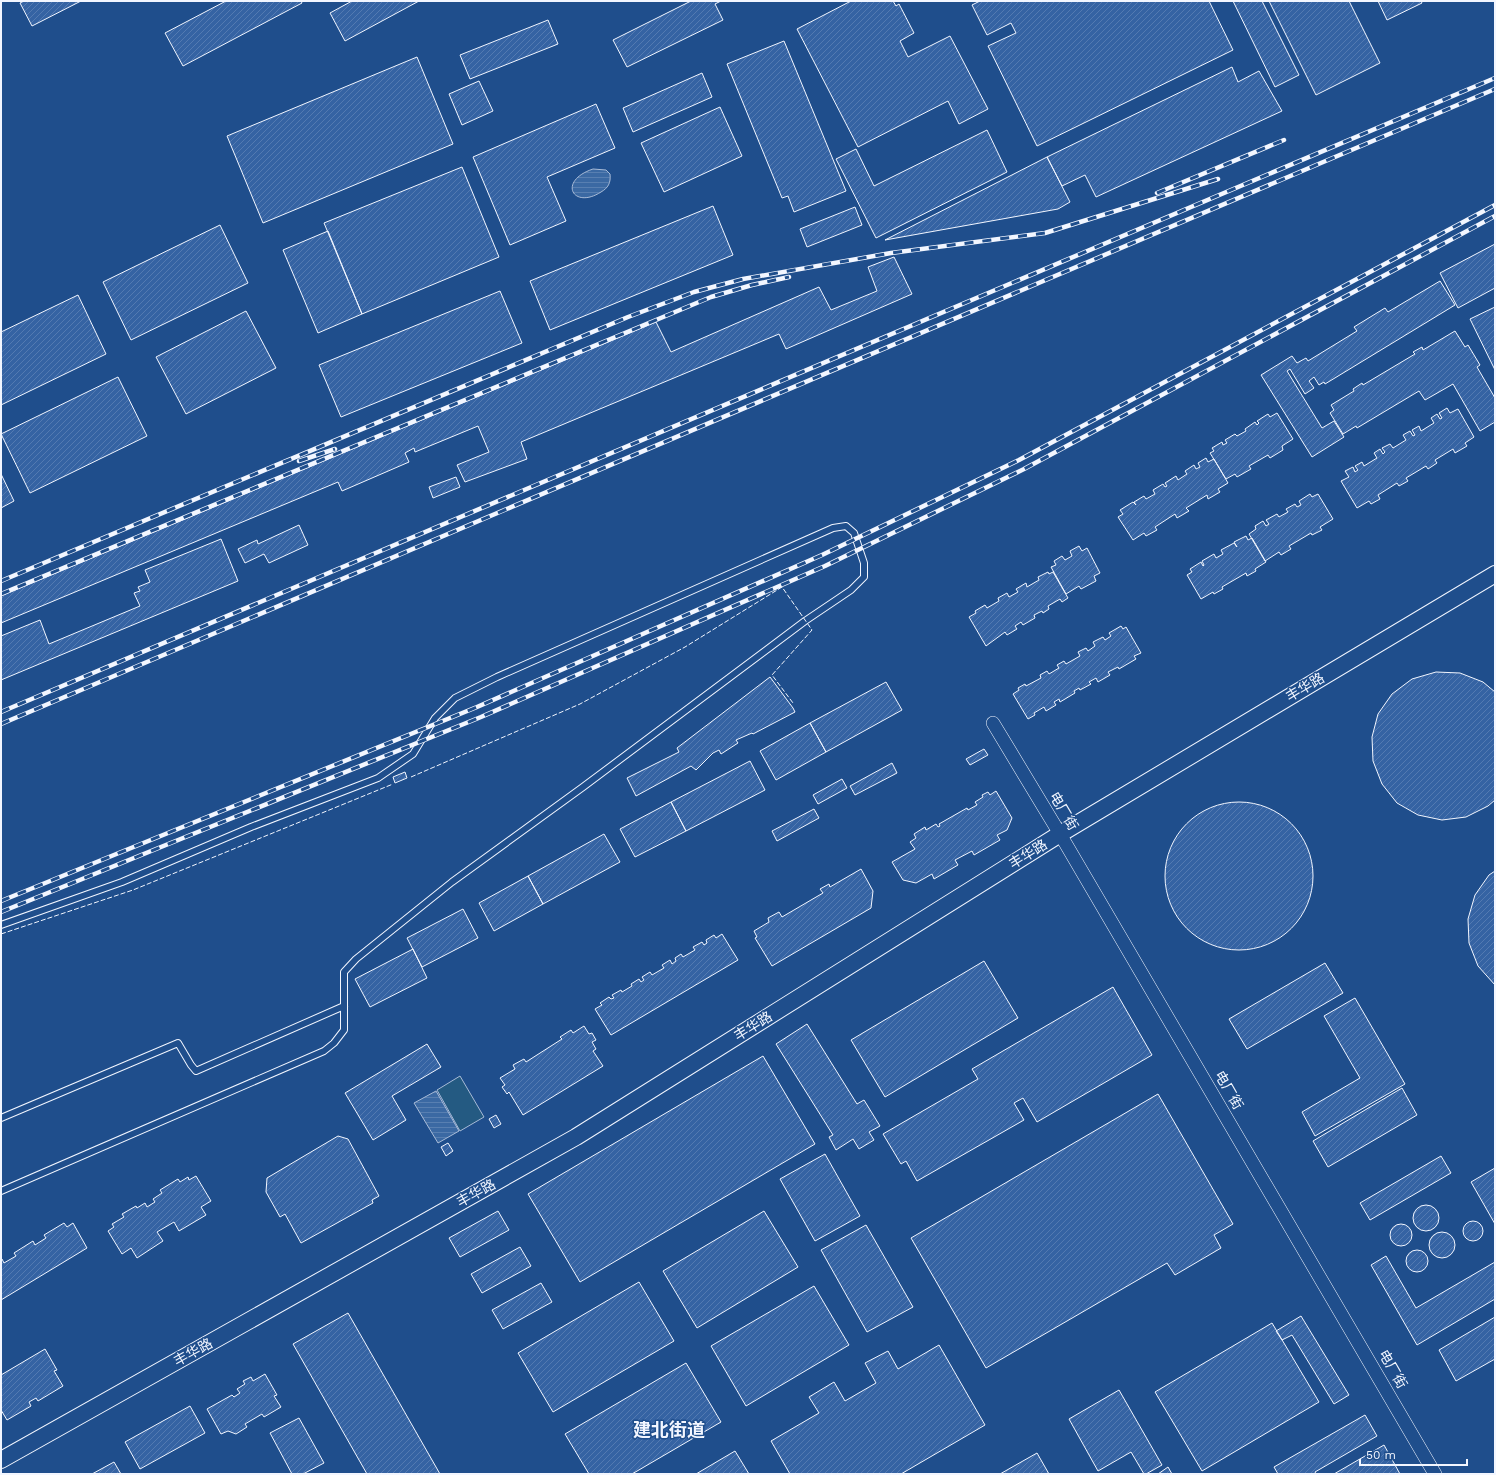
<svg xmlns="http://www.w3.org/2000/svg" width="1496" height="1475" font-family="'Work Sans','Noto Sans SC',sans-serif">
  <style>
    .pitch { fill: #245a82; stroke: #a8bbd7 }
    .water { fill: url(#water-rules); stroke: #a8bbd7 }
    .building { fill: url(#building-hatch); stroke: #f2f6ff }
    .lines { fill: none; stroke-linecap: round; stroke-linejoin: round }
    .service-casing { stroke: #f2f6ff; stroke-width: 8 }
    .minor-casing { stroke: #f2f6ff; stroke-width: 14 }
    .tertiary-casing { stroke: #f2f6ff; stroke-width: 18 }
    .service { stroke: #1f4e8c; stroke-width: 6 }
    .minor { stroke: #1f4e8c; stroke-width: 13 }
    .tertiary { stroke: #1f4e8c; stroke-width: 16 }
    .rail-casing { stroke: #f2f6ff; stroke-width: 4.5 }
    .rail { stroke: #1f4e8c; stroke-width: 3; stroke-dasharray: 9; stroke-linecap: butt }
    .fence { stroke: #f2f6ff; stroke-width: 1; stroke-dasharray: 5 2; stroke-linecap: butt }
    .labels { text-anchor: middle; stroke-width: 3; stroke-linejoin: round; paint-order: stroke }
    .street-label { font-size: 14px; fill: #f2f6ff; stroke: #1f4e8c }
    .district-label { font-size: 18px; font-weight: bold; fill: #f2f6ff; stroke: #1f4e8c }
  </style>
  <defs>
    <pattern id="water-rules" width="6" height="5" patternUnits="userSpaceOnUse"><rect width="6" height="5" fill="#3b69a3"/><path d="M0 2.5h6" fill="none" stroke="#587fb1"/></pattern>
    <pattern id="building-hatch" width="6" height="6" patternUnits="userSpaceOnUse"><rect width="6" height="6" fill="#3563a3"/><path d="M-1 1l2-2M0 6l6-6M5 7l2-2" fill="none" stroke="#537ab1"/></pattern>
  </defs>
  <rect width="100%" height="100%" fill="#1f4e8c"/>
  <!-- pitch -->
  <path class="pitch" d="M460 1076 484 1117 460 1131 437 1090Z"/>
  <!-- water -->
  <path class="water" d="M593 169 606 170 610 174C611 183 608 188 601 192 573 210 557 181 593 169Z
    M436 1091 459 1131 438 1143 414 1103Z"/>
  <!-- building -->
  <path class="building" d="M24 1H81L32 26 20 3Z
    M226 1H301L302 3 183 66 165 33Z
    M352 1H419L345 41 330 13Z
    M691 1H721L715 4 723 20 627 67 613 40Z
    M851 1H893L896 6 899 4 914 33 900 41 908 57 950 36 988 109 959 124 948 101 858 147 797 29Z
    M980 1H1209L1233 50 1037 146 988 46 1016 33 1011 23 987 35 972 5Z
    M1233 1H1262L1299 75 1275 87Z
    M1269 1H1349L1380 63 1316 95Z
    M1378 1H1421L1422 3 1387 20Z
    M548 20 558 44 470 79 460 55Z
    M784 41 846 191 794 212 788 196 782 198 727 64Z
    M417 57 453 144 263 223 227 136Z
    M1232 67 1238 82 1259 71 1282 111 1096 197 1085 175 1062 186 1047 157Z
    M702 73 712 97 633 132 623 108Z
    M479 81 493 111 462 125 449 94Z
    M596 104 615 148 547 177 566 221 510 245 473 157Z
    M720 107 742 156 664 192 641 143Z
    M987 130 1007 172 876 238 836 159 856 149 874 186Z
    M1047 157 1070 202 1058 209 885 240Z
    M462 167 499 257 362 314 324 223Z
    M713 206 733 255 550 330 530 281Z
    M855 207 862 225 807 247 800 229Z
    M220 225 248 283 131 340 103 282Z
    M328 231 362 314 318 333 283 250Z
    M1495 244V288L1458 308 1440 273Z
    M894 257 912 294 786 349 779 334 521 442 527 459 465 482 457 465 489 452 478 426 415 452 414 448 405 453 409 462 342 491 338 482 1 623V596L656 322 671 352 819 287 831 310 877 291 868 267Z
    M1440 281 1455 305 1325 384 1324 382 1319 385 1314 377 1309 381 1314 388 1305 394 1290 369 1287 371 1322 428 1334 421 1344 437 1312 457 1261 375 1292 356 1297 363 1306 358 1308 361 1357 331 1354 327 1385 308 1388 312Z
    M500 291 522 343 341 417 319 365Z
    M78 295 106 354 1 405V332Z
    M1495 307V370L1470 319Z
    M246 311 276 368 186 414 156 357Z
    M1455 331 1465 347 1468 345 1480 365 1477 367 1495 398V422L1480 431 1453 384 1425 400 1419 391 1357 428 1356 426 1343 434 1330 413 1334 410 1331 405 1354 391 1353 389 1362 383 1363 385 1415 354 1413 352 1422 347 1423 350Z
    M118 377 147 436 30 493 1 434Z
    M1447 408 1450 413 1458 409 1474 437 1465 443 1467 446 1455 453 1453 449 1435 460 1437 463 1428 469 1426 466 1406 478 1408 481 1399 486 1397 483 1378 495 1380 499 1371 504 1369 501 1357 508 1341 481 1349 477 1345 471 1353 467 1355 472 1358 470 1355 466 1362 462 1364 466 1377 458 1374 453 1380 449 1383 454 1385 452 1382 448 1390 444 1393 448 1406 440 1403 435 1410 431 1413 436 1415 435 1412 430 1419 426 1421 431 1434 423 1431 418 1437 414 1440 419 1442 418 1439 413Z
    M1277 413 1293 439 1282 446 1283 450 1270 458 1268 455 1249 466 1251 469 1237 477 1235 474 1226 479 1210 453 1214 451 1212 448 1222 442 1223 445 1227 443 1225 440 1235 434 1237 436 1246 431 1245 429 1255 422 1257 425 1259 423 1257 421 1268 414 1270 417Z
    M1206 458 1208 462 1214 459 1228 483 1218 489 1220 492 1208 499 1207 495 1186 508 1189 511 1177 518 1175 514 1155 527 1157 530 1146 536 1144 533 1133 540 1118 517 1123 514 1120 510 1133 502 1136 505 1134 502 1144 496 1146 499 1155 494 1153 490 1163 484 1165 487 1167 486 1165 483 1176 476 1178 480 1187 474 1185 471 1194 465 1196 469 1200 467 1198 463Z
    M1 474 14 501 1 508Z
    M456 477 460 487 433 498 429 487Z
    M1310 494 1312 497 1318 494 1333 519 1320 527 1322 530 1312 535 1311 533 1289 546 1291 549 1281 555 1279 552 1265 561 1249 534 1256 529 1255 526 1263 521 1266 526 1269 524 1266 520 1277 514 1279 517 1288 512 1286 509 1295 504 1297 507 1301 505 1299 501Z
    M299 525 308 545 269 563 264 554 245 563 238 549 257 540 258 544Z
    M1246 536 1248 540 1252 538 1266 562 1255 569 1256 571 1247 576 1246 573 1222 587 1223 589 1214 594 1213 592 1201 599 1187 575 1192 572 1190 569 1201 562 1203 566 1204 565 1202 561 1214 554 1216 558 1223 554 1221 550 1234 543 1237 547 1234 542Z
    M221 539 238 581 1 680V636L40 620 49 644 140 606 134 593 140 591 138 587 150 582 145 570Z
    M1079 546 1082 551 1087 548 1100 573 1094 576 1096 581 1081 589 1079 586 1066 594 1051 567 1056 565 1054 561 1062 556 1065 560 1072 556 1070 551Z
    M1048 572 1049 574 1053 572 1068 598 1062 602 1060 599 1048 606 1049 609 1043 613 1042 611 1034 615 1035 618 1023 625 1021 622 1015 626 1017 629 1007 635 1005 632 986 646 969 617 976 613 975 611 985 605 987 608 999 601 998 598 1007 593 1009 597 1018 592 1016 589 1026 583 1027 587 1039 580 1038 577Z
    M1121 626 1123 629 1126 627 1141 653 1134 656 1136 659 1119 669 1118 667 1108 672 1110 675 1098 682 1096 678 1089 682 1091 684 1080 690 1079 688 1074 691 1075 693 1060 702 1059 699 1054 702 1056 705 1046 711 1044 707 1034 713 1035 715 1028 719 1013 694 1019 690 1018 688 1025 684 1026 686 1041 678 1040 675 1047 671 1049 674 1059 668 1057 665 1064 661 1066 664 1080 656 1078 652 1086 648 1088 651 1095 646 1093 642 1103 637 1105 640 1111 636 1109 633Z
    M1436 672 1460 673 1483 682 1495 692V800L1488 806 1466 817 1442 820 1418 815 1397 803 1382 784 1373 761 1372 737 1378 714 1392 694 1412 679Z
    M770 677 793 708 795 712 753 734 752 733 736 740 738 743 721 754 719 750 713 753 696 770 691 766 636 796 627 778 679 752 677 748Z
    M886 682 902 710 826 752 810 723Z
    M810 723 826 752 776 780 760 751Z
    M984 749 988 755 970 765 966 759Z
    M750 761 765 790 686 831 671 802Z
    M892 763 897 773 855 795 850 786Z
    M405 772 407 778 395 783 393 777Z
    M842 779 847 788 818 804 813 795Z
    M996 791 1012 818 1007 830 997 835 1000 840 974 855 972 851 955 860 958 865 934 879 932 874 916 883 903 880 892 862 915 849 910 842 916 838 914 834 925 827 926 830 936 824 938 827 940 826 939 824 967 808 968 810 977 805 975 802 983 797 982 795 988 792 990 795Z
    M671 802 686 831 635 857 620 829Z
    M1165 876a74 74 0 1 1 148 0a74 74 0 1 1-148 0Z
    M814 809 819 818 777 841 772 831Z
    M604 834 620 862 543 904 528 876Z
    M861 869 873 891 871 908 772 966 755 938 757 937 754 931 769 922 768 918 779 912 782 917 823 893 820 889 829 884 830 887Z
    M1495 871V985L1478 966 1469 943 1468 919 1475 895 1489 875Z
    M528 876 543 904 494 931 479 903Z
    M463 909 478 938 422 967 407 938Z
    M722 934 738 960 611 1035 595 1009 602 1005 600 1003 609 997 611 999 614 998 612 995 621 990 622 992 632 986 631 984 639 979 641 982 644 980 642 977 650 972 652 975 664 968 662 965 670 960 672 964 676 961 675 958 681 954 683 957 695 950 693 947 702 942 704 945 707 943 706 940 714 935 716 938Z
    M413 949 427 978 370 1007 355 979Z
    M984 961 1018 1018 885 1097 851 1040Z
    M1325 963 1343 993 1247 1049 1229 1019Z
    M1113 987 1152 1055 1037 1122 1023 1098 1014 1103 1024 1120 917 1181 906 1161 901 1164 883 1134 978 1079 972 1069Z
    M1355 998 1405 1084 1315 1136 1302 1112 1360 1078 1324 1016Z
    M807 1024 857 1104 864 1100 880 1126 869 1132 874 1140 859 1149 853 1139 836 1150 829 1137 833 1135 776 1044Z
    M584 1026 589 1034 592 1033 596 1040 592 1042 596 1049 593 1051 603 1066 523 1115 509 1092 507 1094 502 1087 505 1085 500 1078 515 1069 513 1065 524 1059 526 1062 562 1039 560 1037 571 1030 573 1033Z
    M427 1044 441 1067 392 1096 406 1120 373 1140 345 1093Z
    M763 1056 815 1144 580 1282 528 1194Z
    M1402 1088 1417 1115 1328 1167 1313 1141Z
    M1158 1094 1233 1224 1214 1235 1221 1248 1175 1275 1167 1263 986 1368 911 1238Z
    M496 1115 501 1124 494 1128 489 1119Z
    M338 1136 348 1139 379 1196 372 1200 373 1203 301 1243 285 1214 280 1217 266 1192 267 1178Z
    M448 1143 453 1151 446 1156 441 1147Z
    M825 1154 860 1216 815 1241 780 1179Z
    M1441 1156 1451 1173 1370 1220 1360 1203Z
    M1495 1168V1224L1471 1182Z
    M196 1176 211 1201 201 1207 206 1215 179 1231 174 1222 157 1232 163 1241 137 1258 131 1248 122 1254 108 1231 114 1227 112 1224 124 1217 122 1214 136 1206 137 1208 145 1203 147 1207 155 1202 153 1199 162 1193 160 1190 178 1179 180 1182 188 1177 189 1180Z
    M1413 1218a13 13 0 1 1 26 0a13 13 0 1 1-26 0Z
    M498 1211 509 1230 460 1257 449 1238Z
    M764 1211 798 1267 697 1328 663 1271Z
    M1463 1231a10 10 0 1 1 20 0a10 10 0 1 1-20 0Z
    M64 1223 67 1227 73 1223 87 1248 1 1300V1260L2 1259 4 1263 16 1256 14 1253 33 1241 35 1245 46 1238 44 1235Z
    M1390 1235a11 11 0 1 1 22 0a11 11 0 1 1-22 0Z
    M866 1225 913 1307 867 1332 821 1250Z
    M1429 1245a13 13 0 1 1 26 0a13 13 0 1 1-26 0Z
    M520 1247 531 1266 482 1293 471 1274Z
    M1406 1261a11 11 0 1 1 22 0a11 11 0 1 1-22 0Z
    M1386 1256 1416 1308 1495 1262V1299L1417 1345 1371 1265Z
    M639 1282 674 1341 553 1412 518 1353Z
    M541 1283 552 1302 503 1329 492 1310Z
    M814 1286 849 1345 746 1406 711 1346Z
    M348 1313 440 1474H367L293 1344Z
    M1301 1316 1349 1395 1334 1404 1292 1335 1282 1340 1276 1331Z
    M1495 1317V1359L1456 1381 1439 1350Z
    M1272 1323 1319 1402 1202 1471 1155 1392Z
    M939 1345 985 1425 901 1474H790L771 1441 819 1413 809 1397 834 1382 845 1401 876 1383 865 1363 888 1351 898 1369Z
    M45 1349 57 1370 54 1371 63 1386 38 1401 36 1398 29 1402 31 1406 7 1420 1 1410V1375Z
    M686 1363 721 1422 632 1474H589L565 1434Z
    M265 1374 277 1395 274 1396 281 1407 264 1417 262 1414 245 1424 247 1427 236 1434 228 1431 221 1434 207 1409 232 1395 234 1397 240 1393 237 1389 245 1384 243 1381 251 1377 253 1381Z
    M1119 1390 1162 1465 1146 1474H1144L1131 1452 1098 1471 1069 1419Z
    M190 1406 205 1433 140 1469 125 1442Z
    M1365 1415 1377 1436 1315 1472 1316 1474H1278L1274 1467Z
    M299 1418 324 1463 303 1474H292L270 1433Z
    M1384 1445 1400 1474H1334Z
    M735 1451 749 1474H696Z
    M1037 1453 1049 1474H1000Z
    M114 1462 121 1474H92Z
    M1168 1467 1172 1474H1158Z"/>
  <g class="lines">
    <defs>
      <path id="service" d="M1 925 122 882 251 827 378 778 413 754 435 718 455 698 497 677 833 528 846 526 854 533 864 563V577L851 590 805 621 583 787 452 882 356 959 344 972V1030L334 1043 324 1051 1 1191
        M1 1118 178 1043 191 1065 196 1071 344 1006"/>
      <path id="minor" d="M993 723 1060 834 1435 1474"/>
      <path id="tertiary" d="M1 1460 576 1137 1060 834 1495 574"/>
    </defs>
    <!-- service casing -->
    <use href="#service" class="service-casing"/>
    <!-- minor casing -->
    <use href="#minor" class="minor-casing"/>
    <!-- tertiary casing -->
    <use href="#tertiary" class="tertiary-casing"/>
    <!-- service -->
    <use href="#service" class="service"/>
    <!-- minor -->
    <use href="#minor" class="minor"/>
    <!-- tertiary -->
    <use href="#tertiary" class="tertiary"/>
    <defs>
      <path id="rail" d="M1157 193 1284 140
        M299 461 335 449
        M1 581 628 317 694 292 743 279 891 253 1045 233 1218 179
        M1 594 711 297 752 285 789 277
        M1 712 1495 78
        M1 724 1495 89
        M1 901 477 707 822 555 1019 460 1495 205
        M1 912 481 717 825 566 1024 469 1495 216"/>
    </defs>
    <!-- rail casing -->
    <use href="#rail" class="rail-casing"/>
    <!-- rail -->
    <use href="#rail" class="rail"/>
    <!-- fence -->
    <path class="fence" d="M411 777 580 704 685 647 782 587 812 630 772 675 793 703
      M1 934 133 890 393 784"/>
  </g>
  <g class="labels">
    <!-- street labels -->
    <g class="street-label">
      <text transform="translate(1305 687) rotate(-31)" y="5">丰华路</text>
      <text transform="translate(1064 811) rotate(59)" y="5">电厂街</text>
      <text transform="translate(1028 854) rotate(-32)" y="5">丰华路</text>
      <text transform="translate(753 1026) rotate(-32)" y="5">丰华路</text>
      <text transform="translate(1229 1090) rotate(60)" y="5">电厂街</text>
      <text transform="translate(476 1193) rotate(-29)" y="5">丰华路</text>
      <text transform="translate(193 1352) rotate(-29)" y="5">丰华路</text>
      <text transform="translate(1393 1369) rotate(60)" y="5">电厂街</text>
    </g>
    <!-- district labels -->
    <g class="district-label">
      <text x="669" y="1436">建北街道</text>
    </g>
  </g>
  <!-- border -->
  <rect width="1496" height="1475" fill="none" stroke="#f2f6ff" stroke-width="4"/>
  <!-- scale -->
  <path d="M1360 1459v6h107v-6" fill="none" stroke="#f2f6ff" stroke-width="2"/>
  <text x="1366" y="1459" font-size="12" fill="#f2f6ff" stroke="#1f4e8c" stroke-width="3" paint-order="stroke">50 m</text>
</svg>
